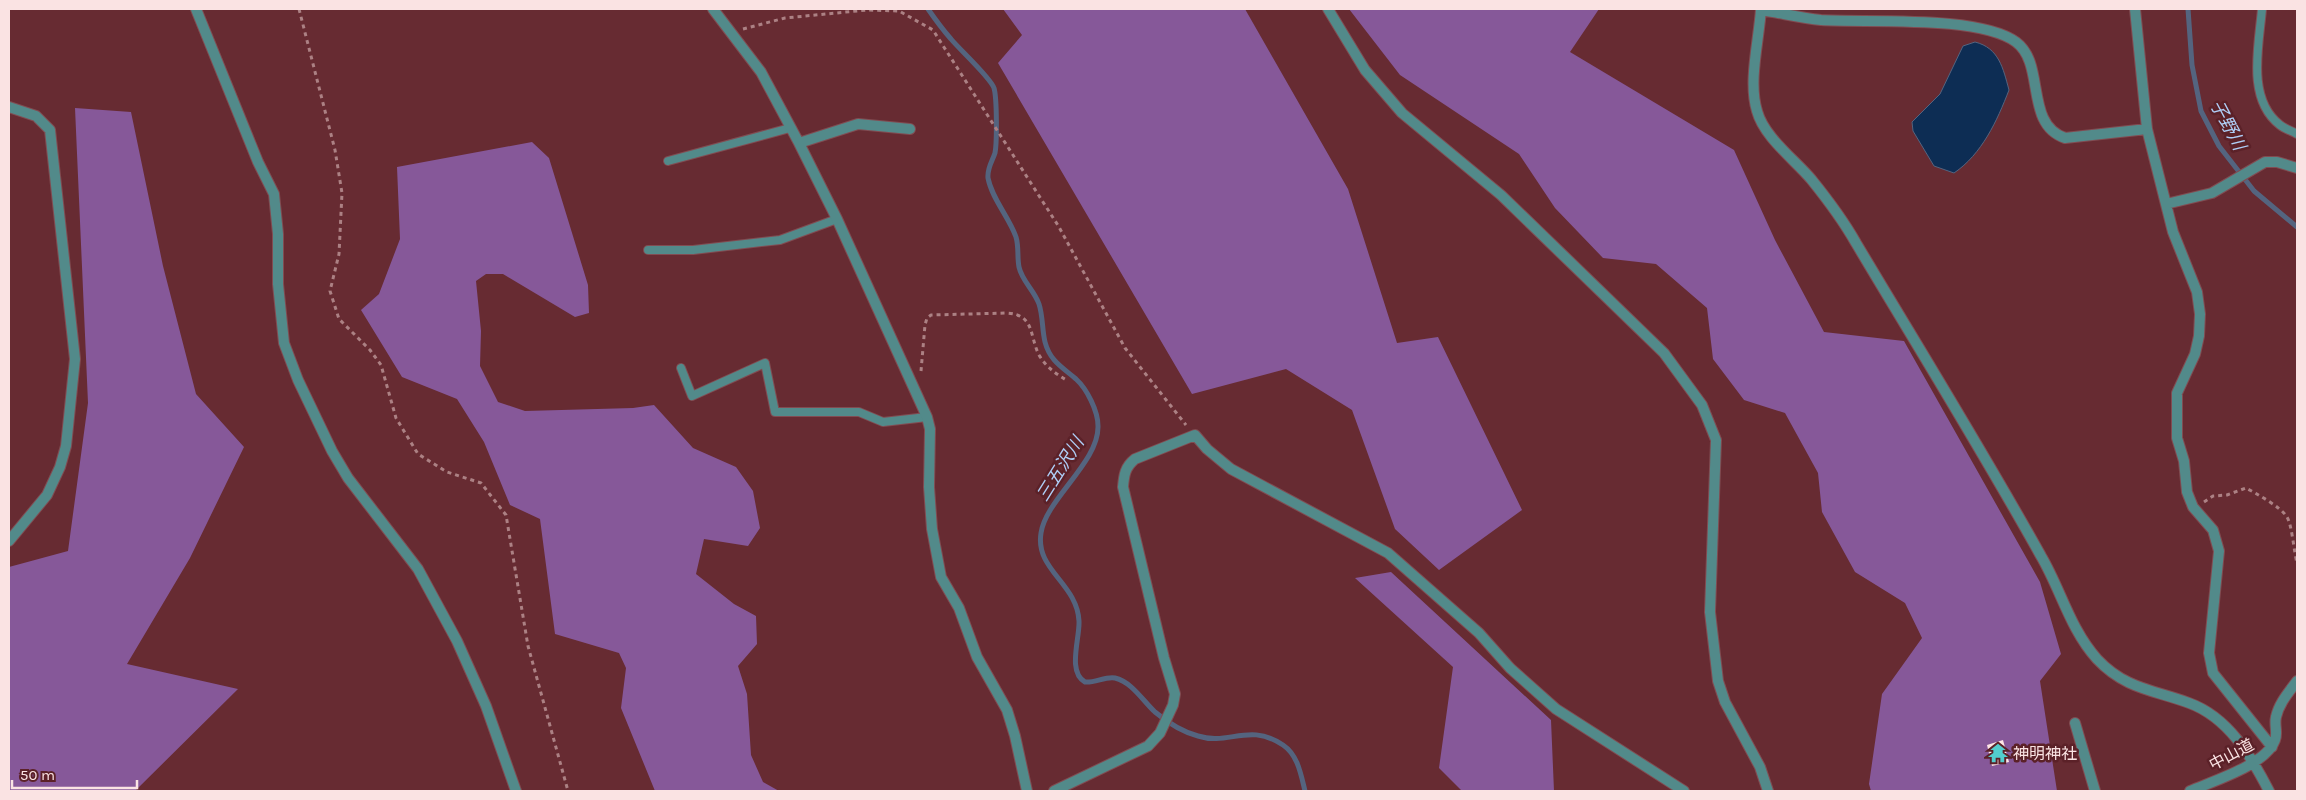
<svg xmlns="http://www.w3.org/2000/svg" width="2306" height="800" font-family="Karla,'Noto Sans JP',sans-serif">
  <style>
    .green { fill: #865899 }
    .water { fill: #0d2d54; stroke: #54647f }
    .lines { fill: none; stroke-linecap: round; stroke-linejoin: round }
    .stream { stroke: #54647f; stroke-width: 5 }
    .building { fill: #fee6e7 }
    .lane-casing { stroke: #814c52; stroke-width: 10 }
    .street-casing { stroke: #814c52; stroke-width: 12 }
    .path { stroke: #ac8184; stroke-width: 3; stroke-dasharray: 4 4; stroke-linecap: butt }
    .lane { stroke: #528a8a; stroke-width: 8 }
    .street { stroke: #528a8a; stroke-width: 10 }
    .labels { text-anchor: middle; stroke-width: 5; stroke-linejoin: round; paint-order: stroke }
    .poi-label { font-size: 16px; fill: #fae3e3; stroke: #5b2128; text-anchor: start }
    .street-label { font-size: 16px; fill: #fae3e3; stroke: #5b2128 }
    .water-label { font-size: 18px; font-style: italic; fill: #afcef6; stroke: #5b2128 }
  </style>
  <rect width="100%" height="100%" fill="#672b32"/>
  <!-- green -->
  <path class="green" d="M1003 9H1245L1348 189 1397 343 1438 337 1522 510 1439 570 1395 529 1352 410 1286 369 1192 394 998 63 1022 35Z
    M1349 9H1599L1570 52 1734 150 1775 240 1824 332 1904 341 2040 582 2061 654 2040 681 2057 791H1871L1869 784 1882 694 1922 638 1905 603 1855 572 1822 512 1818 473 1785 413 1744 400 1713 359 1707 308 1656 264 1603 258 1555 208 1519 154 1400 75Z
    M75 108 131 112 163 266 196 394 244 447 190 558 127 664 238 689 135 791H9V567L68 551 88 403Z
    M532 142 549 158 588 285 589 313 575 317 503 274H486L476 281 481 331 480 366 498 402 525 411 633 408 654 405 693 448 736 467 753 491 760 528 748 546 704 539 696 574 734 604 756 616 757 644 738 666 747 694 751 755 763 782 779 791H655L621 708 626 668 619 653 555 634 540 519 510 505 484 442 457 399 402 377 361 310 379 294 400 239 397 167Z
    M1391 572 1551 720 1554 791H1462L1439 768 1453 667 1355 578Z"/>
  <!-- water -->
  <path class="water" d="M1975 42C1999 48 2003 68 2009 90 1997 121 1982 154 1954 173L1934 166 1913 131 1912 122 1940 94 1963 46Z"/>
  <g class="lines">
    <!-- stream -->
    <path class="stream" d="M928 9C935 19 943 30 951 39 960 50 990 77 994 88 997 98 997 143 995 153 992 162 987 168 988 178 992 199 1009 217 1016 237 1019 247 1017 257 1019 267 1022 281 1034 290 1039 304 1043 316 1042 330 1045 342 1050 361 1062 367 1076 379 1087 389 1098 411 1098 426 1099 462 1046 499 1041 533 1035 570 1077 583 1079 621 1080 638 1067 672 1085 682 1095 683 1106 676 1115 678 1132 682 1143 701 1155 712 1167 722 1183 732 1198 736 1229 746 1249 722 1283 745 1298 755 1301 775 1305 791
      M2188 9 2192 65 2201 111 2219 146 2254 191 2297 227"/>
  </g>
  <!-- building -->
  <path class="building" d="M2003 740 2009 762 1992 766 1987 745Z"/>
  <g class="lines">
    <defs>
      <path id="lane" d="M2262 9C2259 45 2246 99 2280 125 2285 129 2292 131 2297 134
        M668 161 790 128
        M648 250H693L780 240 837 219
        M681 368 692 396 765 363 775 412H859L883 422 927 417"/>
      <path id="street" d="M196 9 258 162 274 194 278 234V284L284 343 298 380 332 451 348 478 418 569 457 641 486 706 516 791
        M713 9 761 72 799 143 837 219 927 417 930 429 929 487 932 529 941 577 959 608 977 657 1007 710 1015 736 1027 791
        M1328 9 1365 70 1402 113 1501 195 1664 353 1702 405 1716 440 1710 612 1718 681 1725 702 1760 767 1768 791
        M1761 9C1759 40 1748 82 1757 111 1764 137 1794 159 1811 179 1828 200 1843 220 1856 243 1918 347 1982 450 2041 556 2061 590 2070 629 2097 659 2125 689 2154 690 2189 703 2228 717 2251 756 2269 791
        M2135 9 2147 129 2173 232 2197 292 2200 314 2199 336 2195 354 2177 393V438L2184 461 2187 492 2193 507 2213 530 2219 551 2209 653 2213 673 2272 747
        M1761 10C1781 13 1801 18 1821 20 1868 23 1979 15 2016 42 2046 64 2024 124 2065 138L2147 129
        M9 107 36 116 50 130 75 359 66 446 60 467 47 495 9 541
        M799 143 858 124 910 129
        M2166 204 2212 193 2265 162H2277L2297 168
        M2075 723 2095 791
        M1054 791 1148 746 1160 733 1173 705 1175 694 1164 658 1123 487C1124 475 1125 467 1135 459L1195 435 1207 449 1231 469 1388 553 1479 633 1510 668 1556 709 1684 791
        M2190 791C2213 781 2266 765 2275 740 2278 733 2274 725 2276 717 2279 703 2289 692 2297 681"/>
    </defs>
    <!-- lane casing -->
    <use href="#lane" class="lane-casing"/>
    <!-- street casing -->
    <use href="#street" class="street-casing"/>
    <!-- path -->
    <path class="path" d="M299 9 335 150 342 193 339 254 330 291 339 319 370 350 381 365 396 418 418 454 447 472 481 483 506 515 528 646 568 791
      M743 29 785 18 867 10 899 11 933 30 1059 227 1125 348 1186 425
      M921 371 925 325 927 318 931 315 1007 313C1035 315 1029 335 1039 355 1046 367 1056 374 1068 381
      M2204 502 2213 496 2227 495 2246 488C2257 494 2281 507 2287 517 2292 525 2294 552 2297 563"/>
    <!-- lane -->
    <use href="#lane" class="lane"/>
    <!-- street -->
    <use href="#street" class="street"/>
  </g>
  <!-- icons -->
  <defs>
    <symbol id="temple-bare" viewBox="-9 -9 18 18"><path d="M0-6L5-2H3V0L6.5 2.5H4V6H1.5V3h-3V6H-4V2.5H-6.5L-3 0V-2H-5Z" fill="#52cdcd" stroke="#5b2128" stroke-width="2.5" paint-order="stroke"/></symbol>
  </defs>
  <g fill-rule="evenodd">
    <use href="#temple-bare" x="1984" y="739" width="28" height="28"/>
  </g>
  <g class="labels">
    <!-- poi labels -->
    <g class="poi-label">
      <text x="2013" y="759">神明神社</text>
    </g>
    <!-- street labels -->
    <g class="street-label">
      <text transform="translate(2231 754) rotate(-28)" y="6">中山道</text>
    </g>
    <!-- water labels -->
    <g class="water-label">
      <text transform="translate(2228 125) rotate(62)" y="6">子野川</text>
      <text transform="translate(1060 469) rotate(-58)" y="6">三五沢川</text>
    </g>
  </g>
  <!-- border -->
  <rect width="2306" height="800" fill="none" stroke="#fae3e3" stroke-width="20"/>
  <!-- scale -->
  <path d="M12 780v8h125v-8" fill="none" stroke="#fae3e3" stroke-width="2.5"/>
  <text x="20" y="780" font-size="15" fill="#fae3e3" stroke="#5b2128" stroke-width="4" paint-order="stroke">50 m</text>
</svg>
